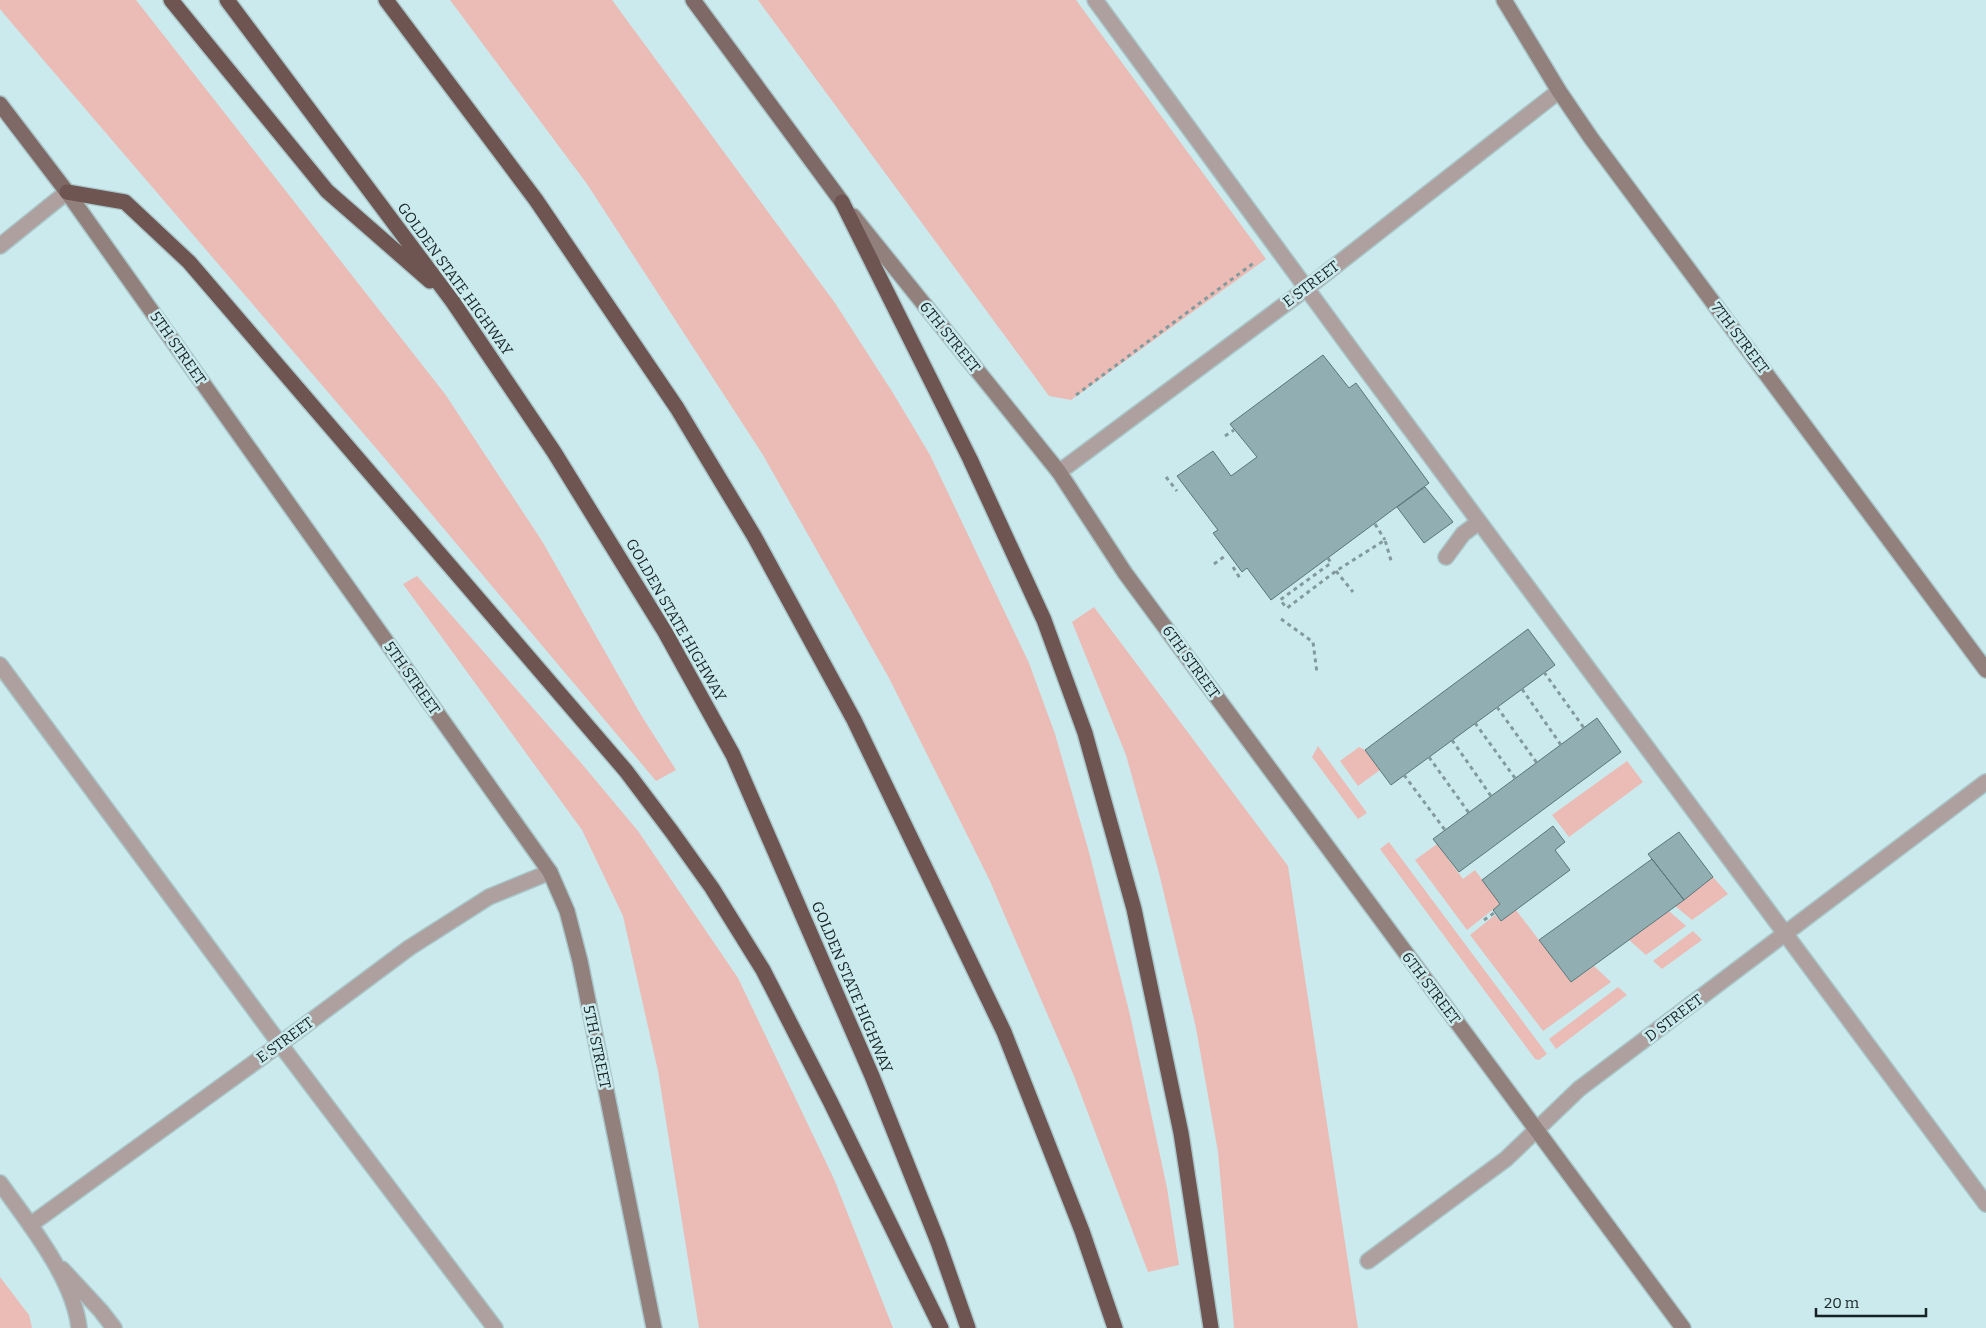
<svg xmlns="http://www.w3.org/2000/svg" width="1986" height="1328" font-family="Bitter,serif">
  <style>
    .green { fill: #ebbcb6 }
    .building { fill: #91afb2; stroke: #597578 }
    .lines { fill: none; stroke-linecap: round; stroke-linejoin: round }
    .lane-casing { stroke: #aac6c9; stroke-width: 18 }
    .street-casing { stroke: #aac6c9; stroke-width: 18 }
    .secondary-casing { stroke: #aac6c9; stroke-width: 18 }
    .primary-casing { stroke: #aac6c9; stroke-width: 18 }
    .highway-casing { stroke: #aac6c9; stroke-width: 18 }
    .path { stroke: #829a9c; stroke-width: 3; stroke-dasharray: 4 4; stroke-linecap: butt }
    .lane { stroke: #ada09e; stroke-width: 15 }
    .street { stroke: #ada09e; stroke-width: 15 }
    .secondary { stroke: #92807d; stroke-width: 15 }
    .primary { stroke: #7f6966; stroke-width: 15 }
    .highway { stroke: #6e5552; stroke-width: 15 }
    .labels { text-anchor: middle; stroke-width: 5; stroke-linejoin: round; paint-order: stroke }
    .street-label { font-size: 15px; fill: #162223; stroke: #caeaed }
  </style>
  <rect width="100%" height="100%" fill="#caeaed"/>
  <!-- green -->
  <path class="green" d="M0 0H136L445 394 542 541 641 715 676 770 656 781 381 454 4 14 0 9Z
    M450 0H612L835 303 893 393 930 455 1029 663 1055 734 1089 852 1130 1015 1167 1188 1179 1265 1148 1272 1074 1076 989 879 889 678 763 455 587 184Z
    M758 0H1076L1266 259 1071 400 1049 396Z
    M417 576 582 764 638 831 738 978 834 1179 893 1328H699L658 1071 623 916 582 830 403 584Z
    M1094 607 1288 866 1358 1328H1234L1218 1152 1196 1028 1159 873 1126 755 1072 622Z
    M1318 746 1367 813 1358 819 1312 757Z
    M1359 747 1365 750 1380 770 1358 786 1340 761Z
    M1627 761 1643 782 1569 837 1552 815Z
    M1389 842 1547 1054 1539 1060 1535 1059 1380 849Z
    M1437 844 1463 879 1475 870 1500 904 1467 930 1415 860Z
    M1713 877 1728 894 1692 920 1675 906Z
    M1516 910 1571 982 1594 966 1611 982 1543 1031 1470 935 1495 915 1501 921Z
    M1669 911 1686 926 1646 955 1629 940Z
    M1693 931 1702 940 1662 969 1653 961Z
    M1618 987 1627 995 1556 1049 1549 1039Z
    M0 1277 29 1315 32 1328H0Z"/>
  <!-- building -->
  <path class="building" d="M1323 355 1349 388 1356 383 1429 483 1271 600 1247 568 1242 572 1228 553 1213 533 1218 530 1177 476 1213 451 1231 476 1257 457 1230 424Z
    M1425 487 1453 522 1424 543 1397 507Z
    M1528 629 1555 665 1391 785 1365 750Z
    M1597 718 1621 752 1459 872 1433 839Z
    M1553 826 1565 842 1555 850 1570 870 1501 921 1493 910 1500 904 1482 880Z
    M1679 832 1713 877 1684 900 1648 854Z
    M1652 859 1684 900 1571 982 1539 940Z"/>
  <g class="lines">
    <defs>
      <path id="lane" d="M1095 0 1359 360 1986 1204
        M1446 557 1463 534 1479 522
        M0 665 280 1044 495 1328"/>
      <path id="street" d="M0 246 67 192
        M1059 472 1307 288 1559 91
        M0 1183C28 1222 74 1279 79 1328
        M30 1225 280 1044 409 948 489 897 550 872
        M1368 1261 1506 1159 1579 1089 1986 782
        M62 1269 101 1311 114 1328"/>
      <path id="secondary" d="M1504 0 1559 91 1591 138 1986 670
        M67 192 550 872 567 911 580 961 654 1328
        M853 216 1059 472 1125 573 1683 1328"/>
      <path id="primary" d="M693 0 842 202
        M0 104 67 192"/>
      <path id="highway" d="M171 0 327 191 430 281
        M227 0 453 302 554 452 665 632 733 755 872 1076 938 1242 968 1328
        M386 0 536 200 677 408 754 536 854 720 1004 1032 1082 1231 1115 1328
        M67 192 125 202 189 262 626 771 672 832 712 888 763 970 830 1101 941 1328
        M842 202 970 459 1044 620 1085 733 1134 909 1181 1133 1211 1328"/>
    </defs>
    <!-- lane casing -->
    <use href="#lane" class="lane-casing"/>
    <!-- street casing -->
    <use href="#street" class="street-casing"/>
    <!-- secondary casing -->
    <use href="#secondary" class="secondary-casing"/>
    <!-- primary casing -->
    <use href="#primary" class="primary-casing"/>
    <!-- highway casing -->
    <use href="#highway" class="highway-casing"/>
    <!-- path -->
    <path class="path" d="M1076 395 1255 262
      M1225 436 1234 430
      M1166 477 1177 491
      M1375 524 1385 540
      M1328 558 1331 563 1280 600 1287 608 1336 571 1385 540 1392 564
      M1214 564 1225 556
      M1233 567 1241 580
      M1336 571 1353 592
      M1281 619 1313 642 1317 673
      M1544 672 1584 728
      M1522 689 1561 745
      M1497 707 1537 763
      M1475 723 1515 778
      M1452 740 1491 796
      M1429 757 1469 813
      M1404 775 1445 830
      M1484 920 1494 913"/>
    <!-- lane -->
    <use href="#lane" class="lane"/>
    <!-- street -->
    <use href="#street" class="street"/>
    <!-- secondary -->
    <use href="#secondary" class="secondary"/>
    <!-- primary -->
    <use href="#primary" class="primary"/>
    <!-- highway -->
    <use href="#highway" class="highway"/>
  </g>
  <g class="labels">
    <!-- street labels -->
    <g class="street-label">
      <text transform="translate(455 279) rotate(54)" y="5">GOLDEN STATE HIGHWAY</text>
      <text transform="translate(1311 284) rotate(-37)" y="5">E STREET</text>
      <text transform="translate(950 337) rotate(51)" y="5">6TH STREET</text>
      <text transform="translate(1740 338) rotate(53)" y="5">7TH STREET</text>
      <text transform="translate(178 348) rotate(55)" y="5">5TH STREET</text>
      <text transform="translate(676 620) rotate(60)" y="5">GOLDEN STATE HIGHWAY</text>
      <text transform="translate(1191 662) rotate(54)" y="5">6TH STREET</text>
      <text transform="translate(412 678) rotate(55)" y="5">5TH STREET</text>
      <text transform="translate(852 987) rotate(67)" y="5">GOLDEN STATE HIGHWAY</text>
      <text transform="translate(1431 988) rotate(53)" y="5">6TH STREET</text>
      <text transform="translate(1674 1018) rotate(-37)" y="5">D STREET</text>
      <text transform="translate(285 1040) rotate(-36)" y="5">E STREET</text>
      <text transform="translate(597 1047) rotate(78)" y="5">5TH STREET</text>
    </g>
  </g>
  <!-- scale -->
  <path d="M1816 1308v8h110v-8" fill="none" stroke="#162223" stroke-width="2.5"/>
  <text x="1824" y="1308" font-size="15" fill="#162223" stroke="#caeaed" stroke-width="4" paint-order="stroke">20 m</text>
</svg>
